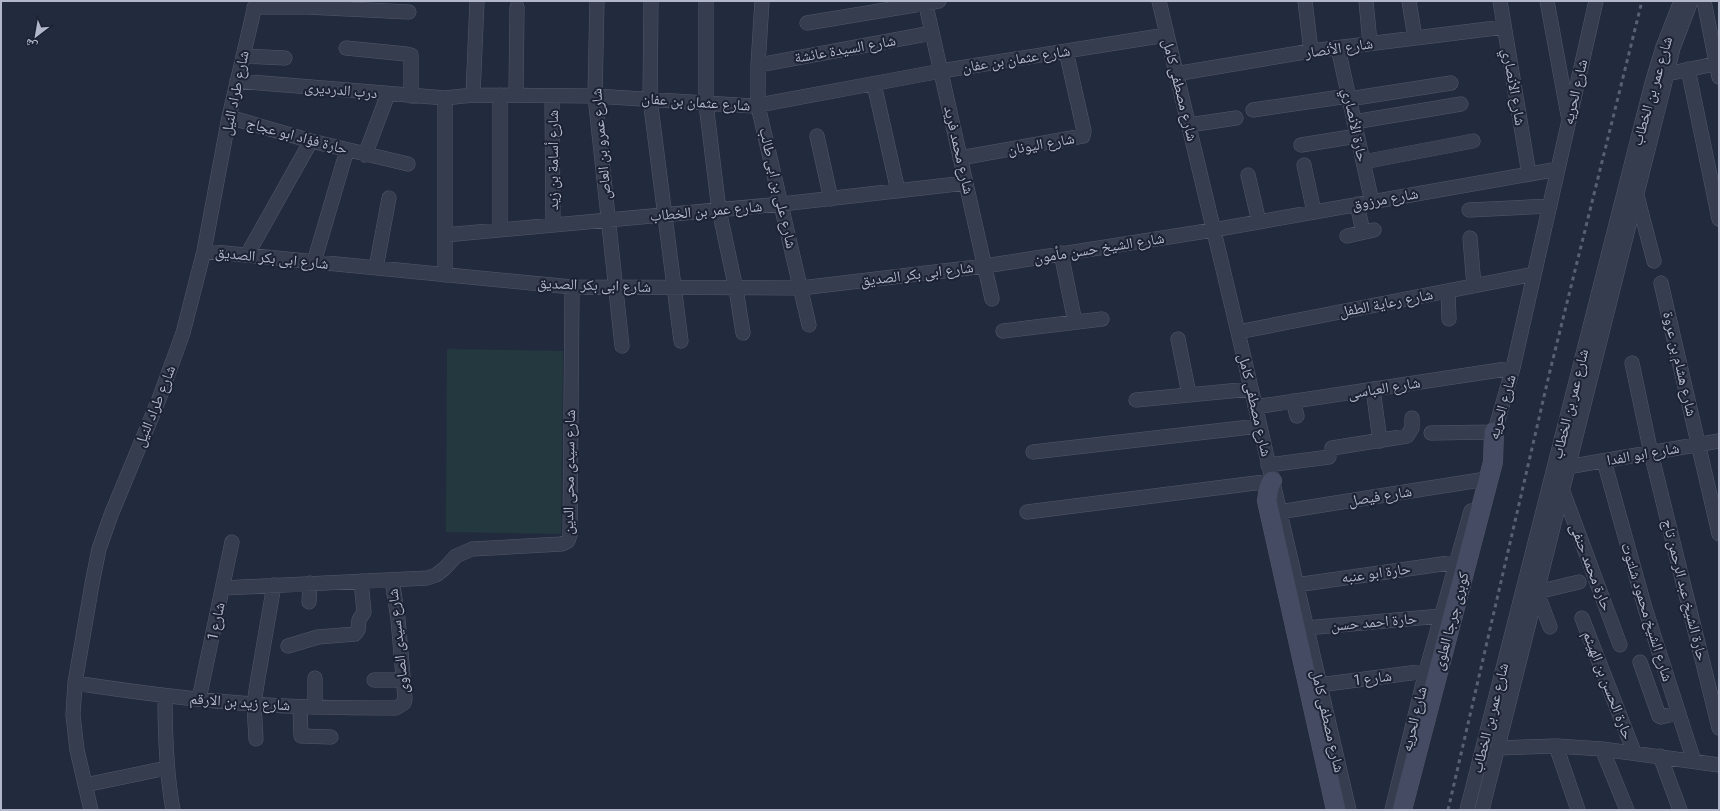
<svg xmlns="http://www.w3.org/2000/svg" width="1720" height="811" font-family="'Exo 2','Noto Naskh Arabic',sans-serif">
  <style>
    .green { fill: #24393f }
    .lines { fill: none; stroke-linecap: round; stroke-linejoin: round }
    .street-casing { stroke: #515869; stroke-width: 15 }
    .secondary-casing { stroke: #515869; stroke-width: 20 }
    .street { stroke: #363d4e; stroke-width: 14 }
    .secondary { stroke: #444b62; stroke-width: 19 }
    .rail { stroke: #586076; stroke-width: 3; stroke-dasharray: 4 4; stroke-linecap: butt }
    .labels { text-anchor: middle; stroke-width: 4; stroke-linejoin: round; paint-order: stroke }
    .street-label { font-size: 15px; fill: #b2b8ca; stroke: #1b2233 }
  </style>
  <rect width="100%" height="100%" fill="#222a3e"/>
  <!-- green -->
  <path class="green" d="M447 349 563 351 561 534 446 532Z"/>
  <g class="lines">
    <defs>
      <path id="street" d="M597 1 595 96 622 346
        M651 1 650 99 681 341
        M706 1V104L719 210 736 289 743 333
        M762 1 758 65V106L809 325
        M925 1 992 299
        M1159 1 1238 332 1349 810
        M1305 1 1311 51
        M1366 1 1370 43
        M1409 1 1415 38
        M1500 1 1529 174
        M1547 1 1568 115
        M1704 1 1719 77
        M254 7H306L409 12
        M807 23 939 1
        M346 48 406 54 411 55V96
        M1338 48 1372 202
        M243 56 285 58
        M758 65 932 33
        M1688 69 1719 219
        M1175 74 1311 51 1504 27
        M1667 74 1719 63
        M237 81 445 98
        M874 84 898 191
        M473 95 477 1
        M500 95V230
        M516 95 517 7
        M552 96 553 225
        M1349 99 1451 83
        M1253 110 1348 96
        M229 117 311 141 408 164
        M1354 122 1461 104
        M1189 125 1236 118
        M817 136 831 199
        M1301 145 1357 136
        M365 155 388 94
        M960 158 1083 136 1084 131 1066 51
        M1363 162 1473 141
        M1304 165 1314 212
        M1248 175 1259 222
        M1637 196 1654 261
        M1357 204 1363 232
        M1469 210 1550 206
        M445 235 782 204 966 183
        M1347 236 1374 230
        M1470 238 1474 286
        M204 251 572 287 801 288 985 266 1213 230 1558 169
        M1061 253 1075 322
        M247 255 311 141
        M314 262 347 150
        M376 268 389 198
        M445 275V98L473 95 595 96 753 106 941 71 1166 35
        M1661 283 1719 534
        M1448 291 1449 319
        M1003 331 1102 319
        M1238 332 1534 274
        M1178 339 1189 394
        M1632 363 1651 453 1719 728
        M1373 389 1380 441
        M1136 400 1251 389
        M1293 401 1297 416
        M1255 407 1513 368
        M1431 433 1494 432
        M1492 441 1513 368 1596 1
        M1332 448 1407 436 1412 428V418
        M1033 452 1259 426
        M1604 461 1645 608 1694 761
        M1268 465 1329 457
        M1567 467 1719 441
        M1562 489 1620 645
        M1027 512 1272 481
        M1279 512 1480 480
        M1296 585 1456 562
        M223 588 427 578 436 575 444 569 456 556 472 549 562 544 568 541 570 535 572 287
        M309 602 310 583
        M1582 618 1634 752
        M1550 627 1537 592 1579 582
        M1306 628 1441 616
        M288 646 318 637 355 634 358 630 359 620 364 612 361 581
        M1640 662 1659 716 1661 717 1678 713
        M315 678V707
        M374 680H404
        M75 683C134 692 193 700 253 704 301 708 348 708 396 708L404 703 405 699 398 619 392 580
        M1319 685 1426 671
        M165 696C165 734 166 772 173 810
        M199 699 232 542
        M300 707 301 736 331 737
        M256 739 254 704 257 684 274 585
        M1556 746 1578 810
        M1498 748 1556 746 1602 749 1719 765
        M1602 749 1627 810
        M1660 756 1680 810
        M85 785 167 768
        M91 810 77 750 73 715 75 683 92 584 99 549 111 515 159 399 183 333 204 251 229 117 256 1
        M1392 810 1426 671 1471 511
        M1467 810 1652 83 1663 47 1681 1
        M1482 810 1667 74 1673 48 1691 1"/>
      <path id="secondary" d="M1272 481 1269 487 1267 501 1336 810
        M1402 810 1493 462 1494 432"/>
    </defs>
    <!-- street casing -->
    <use href="#street" class="street-casing"/>
    <!-- secondary casing -->
    <use href="#secondary" class="secondary-casing"/>
    <!-- street -->
    <use href="#street" class="street"/>
    <!-- secondary -->
    <use href="#secondary" class="secondary"/>
    <!-- rail -->
    <path class="rail" d="M1448 810 1549 375 1642 1"/>
  </g>
  <g class="labels">
    <!-- street labels -->
    <g class="street-label">
      <text transform="translate(1339 48) rotate(-8)" y="5">شارع الأنصار</text>
      <text transform="translate(845 49) rotate(-10)" y="5">شارع السيدة عائشة</text>
      <text transform="translate(1016 59) rotate(-9)" y="5">شارع عثمان بن عفان</text>
      <text transform="translate(1514 87) rotate(80)" y="5">شارع الأنصاري</text>
      <text transform="translate(341 90) rotate(5)" y="5">درب الدرديرى</text>
      <text transform="translate(1180 90) rotate(76)" y="5">شارع مصطفى كامل</text>
      <text transform="translate(1652 91) rotate(-74)" y="5">شارع عمر بن الخطاب</text>
      <text transform="translate(1575 92) rotate(-77)" y="5">شارع الحريه</text>
      <text transform="translate(235 93) rotate(-78)" y="5">شارع طراد النيل</text>
      <text transform="translate(696 102) rotate(4)" y="5">شارع عثمان بن عفان</text>
      <text transform="translate(1355 125) rotate(78)" y="5">حارة الأنصاري</text>
      <text transform="translate(297 136) rotate(15)" y="5">حارة فؤاد ابو عجاج</text>
      <text transform="translate(601 144) rotate(-95)" y="5">شارع عمرو بن العاص</text>
      <text transform="translate(1041 144) rotate(-10)" y="5">شارع اليونان</text>
      <text transform="translate(959 150) rotate(77)" y="5">شارع محمد فريد</text>
      <text transform="translate(553 160) rotate(-90)" y="5">شارع أسامة بن زيد</text>
      <text transform="translate(778 188) rotate(77)" y="5">شارع على بن ابى طالب</text>
      <text transform="translate(1385 199) rotate(-10)" y="5">شارع مرزوق</text>
      <text transform="translate(706 211) rotate(-5)" y="5">شارع عمر بن الخطاب</text>
      <text transform="translate(1099 248) rotate(-9)" y="5">شارع الشيخ حسن مأمون</text>
      <text transform="translate(272 258) rotate(6)" y="5">شارع ابى بكر الصديق</text>
      <text transform="translate(917 274) rotate(-7)" y="5">شارع ابى بكر الصديق</text>
      <text transform="translate(594 285) rotate(2)" y="5">شارع ابى بكر الصديق</text>
      <text transform="translate(1386 303) rotate(-11)" y="5">شارع رعاية الطفل</text>
      <text transform="translate(1680 364) rotate(77)" y="5">شارع هشام بن عروة</text>
      <text transform="translate(1384 388) rotate(-9)" y="5">شارع العباسى</text>
      <text transform="translate(1570 404) rotate(-76)" y="5">شارع عمر بن الخطاب</text>
      <text transform="translate(1255 405) rotate(77)" y="5">شارع مصطفى كامل</text>
      <text transform="translate(155 406) rotate(-68)" y="5">شارع طراد النيل</text>
      <text transform="translate(1502 407) rotate(-74)" y="5">شارع الحريه</text>
      <text transform="translate(1643 454) rotate(-10)" y="5">شارع ابو الفدا</text>
      <text transform="translate(569 472) rotate(-89)" y="5">شارع سيدى محى الدين</text>
      <text transform="translate(1380 496) rotate(-9)" y="5">شارع فيصل</text>
      <text transform="translate(1591 567) rotate(69)" y="5">حارة محمد حنفى</text>
      <text transform="translate(1376 573) rotate(-8)" y="5">حارة ابو عنبه</text>
      <text transform="translate(1685 590) rotate(76)" y="5">حارة الشيخ عبد الرحمن تاج</text>
      <text transform="translate(1647 612) rotate(73)" y="5">شارع الشيخ محمود شلتوت</text>
      <text transform="translate(216 621) rotate(-78)" y="5">شارع 1</text>
      <text transform="translate(1451 621) rotate(-75)" y="5">كوبرى جرجا العلوى</text>
      <text transform="translate(1374 622) rotate(-5)" y="5">حارة احمد حسن</text>
      <text transform="translate(398 641) rotate(-96)" y="5">شارع سيدى الصاوى</text>
      <text transform="translate(1373 678) rotate(-7)" y="5">شارع 1</text>
      <text transform="translate(1608 685) rotate(69)" y="5">حارة الحسن بن الهيثم</text>
      <text transform="translate(240 702) rotate(4)" y="5">شارع زيد بن الارقم</text>
      <text transform="translate(1490 718) rotate(-76)" y="5">شارع عمر بن الخطاب</text>
      <text transform="translate(1414 719) rotate(-76)" y="5">شارع الحريه</text>
      <text transform="translate(1328 721) rotate(77)" y="5">شارع مصطفى كامل</text>
    </g>
  </g>
  <!-- border -->
  <rect width="1720" height="811" fill="none" stroke="#b2b8ca" stroke-width="4"/>
  <!-- north arrow -->
  <g transform="translate(36 36) rotate(211)" stroke="#1b2233" stroke-width="3" paint-order="stroke">
  <path d="M0-3L7 15L0 10L-7 15Z" fill="#b2b8ca"/>
  <text y="-6" font-size="11" font-weight="bold" text-anchor="middle" fill="#b2b8ca">ش</text>
  </g>
</svg>
